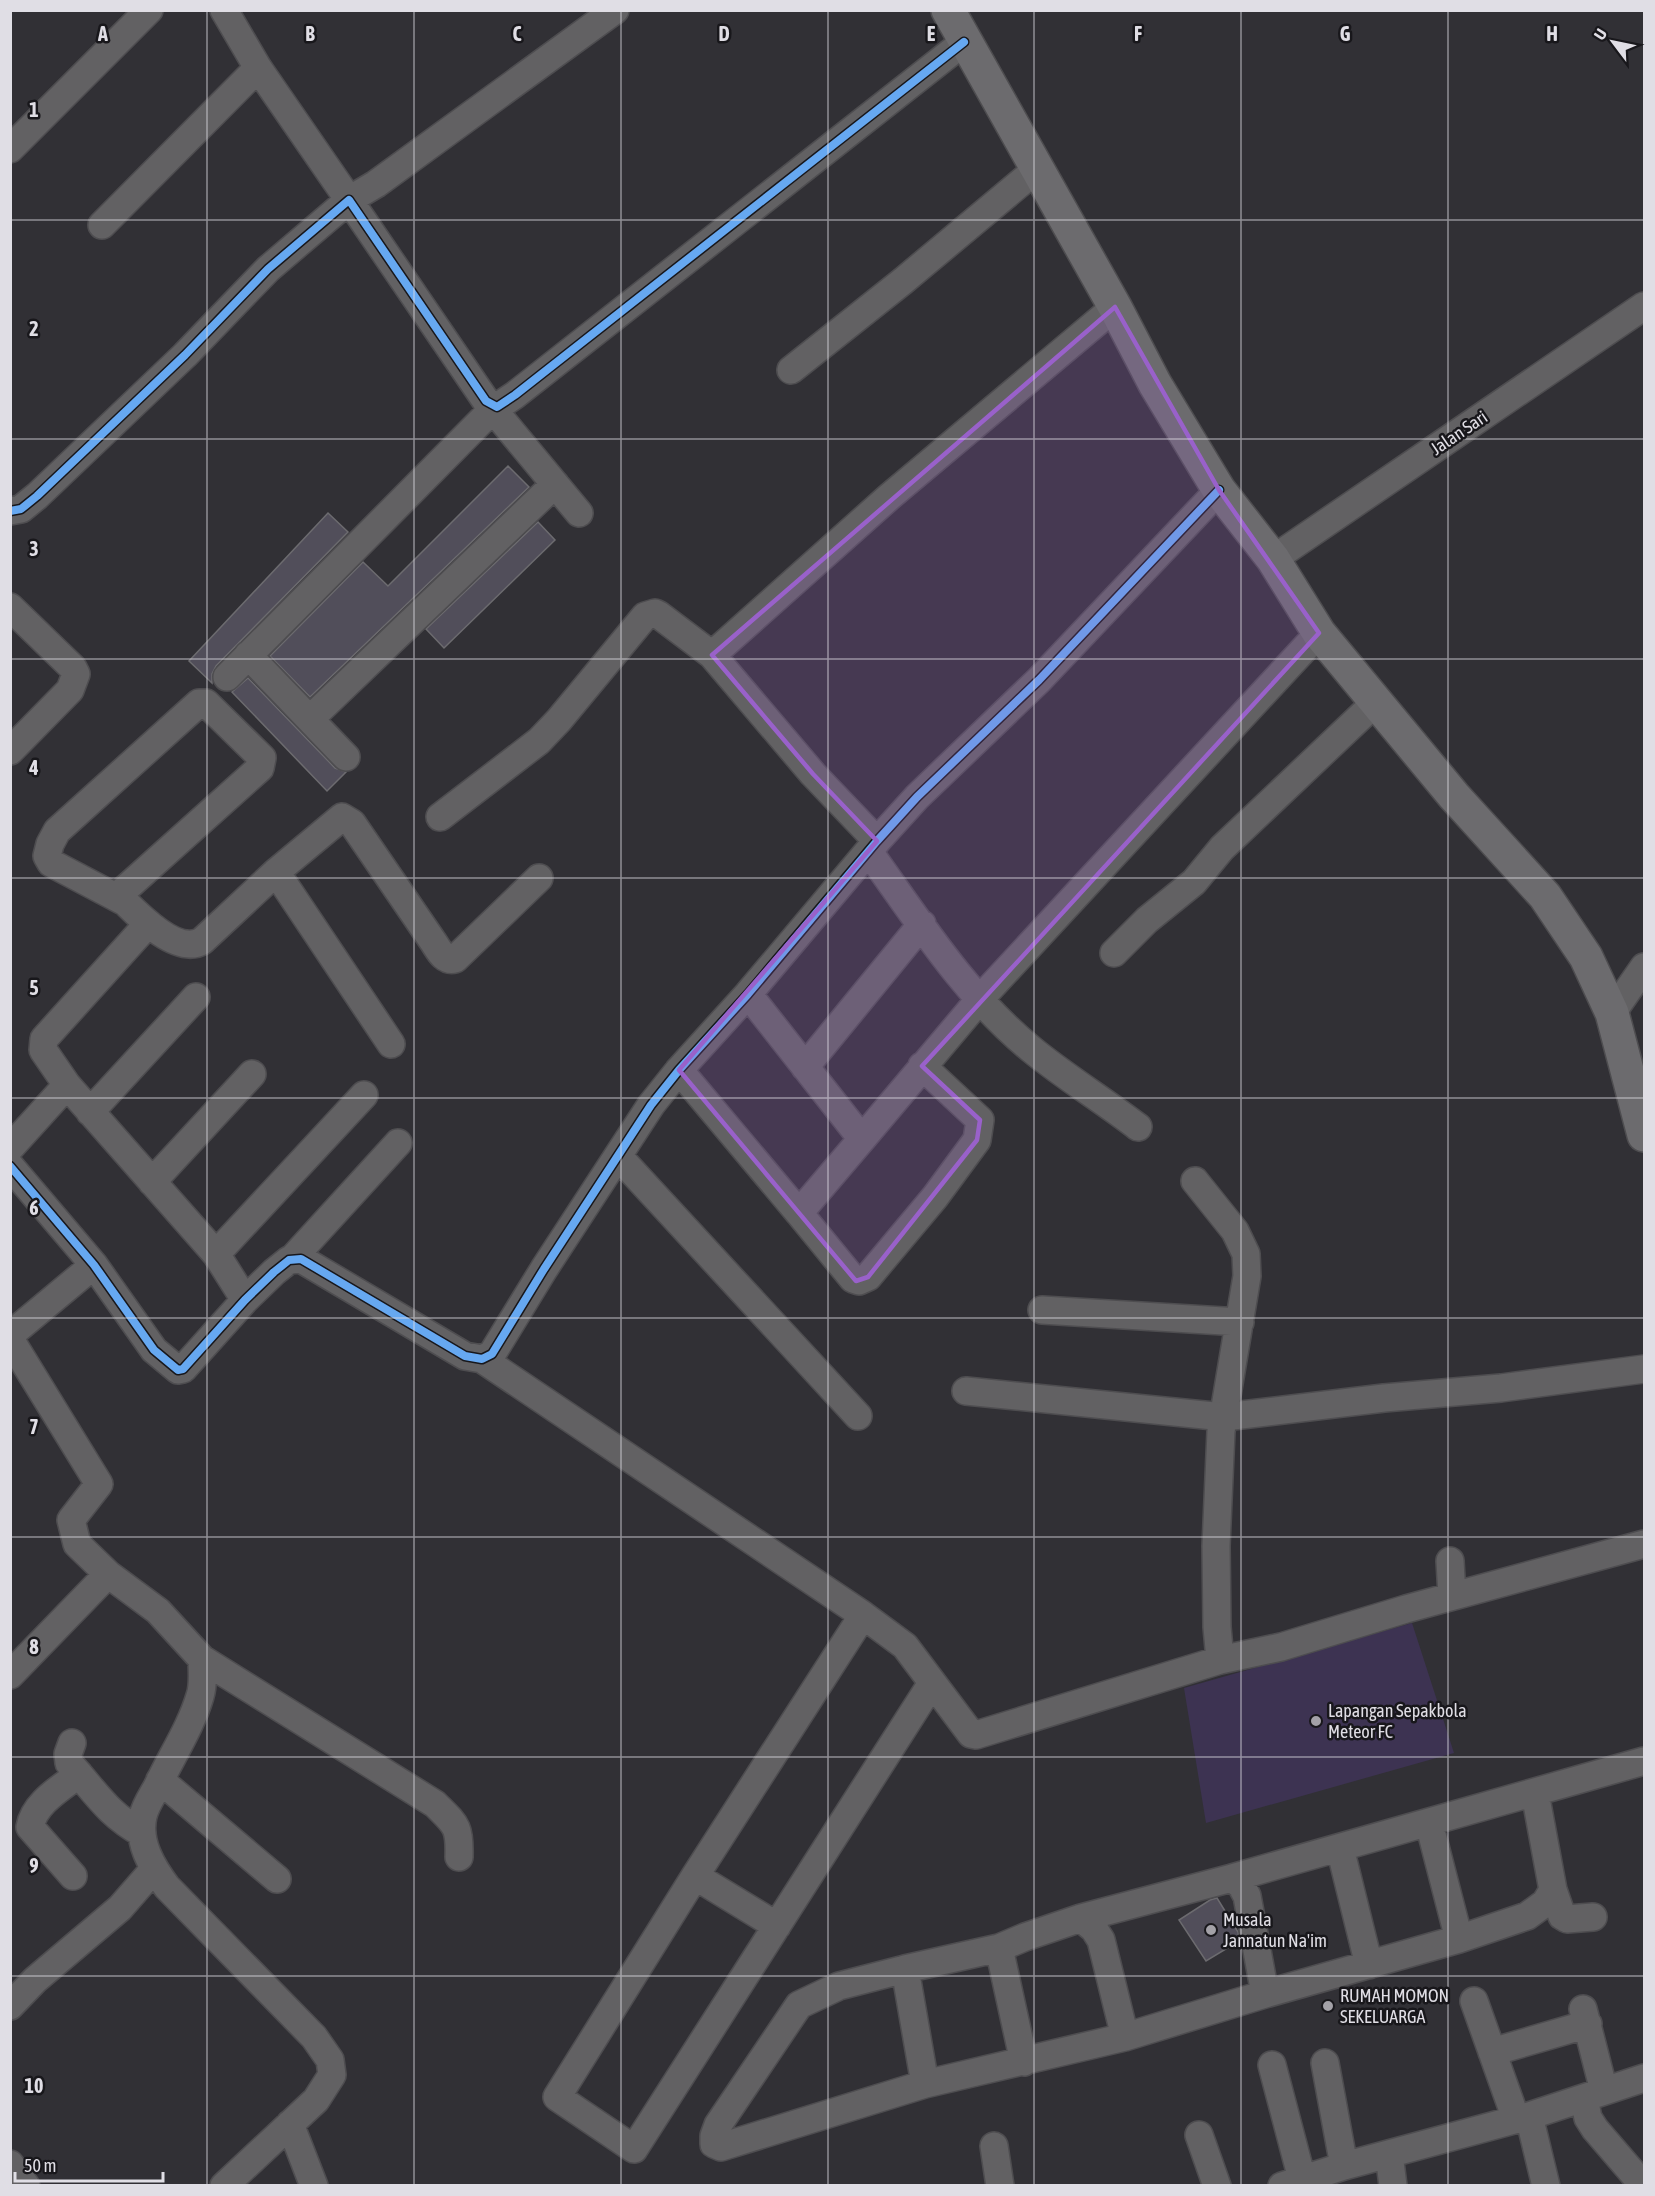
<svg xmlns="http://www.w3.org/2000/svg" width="1655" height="2196" font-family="'Asap Condensed',sans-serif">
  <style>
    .garden { fill: #3d3352 }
    .building { fill: #514e5a; stroke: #6c6b6f; stroke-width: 1.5 }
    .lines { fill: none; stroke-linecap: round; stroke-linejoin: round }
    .minor-casing { stroke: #4e4d50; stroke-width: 30 }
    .major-casing { stroke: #4e4d50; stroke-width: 36 }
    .minor { stroke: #626163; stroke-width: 27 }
    .major { stroke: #6c6b6e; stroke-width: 33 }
    .cycleway-casing { stroke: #18171b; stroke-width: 11 }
    .cycleway { stroke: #66a8f1; stroke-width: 8 }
    .marked { fill: #9961ca; fill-opacity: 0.2; stroke: #9961ca; stroke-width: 4.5; stroke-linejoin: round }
    .grid { fill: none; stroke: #e0dee5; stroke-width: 1.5; stroke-opacity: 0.55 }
    .poi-dot { fill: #a3a1a7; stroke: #18171b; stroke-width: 2 }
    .labels { text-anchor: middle; stroke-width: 5; stroke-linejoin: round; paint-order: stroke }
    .street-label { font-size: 18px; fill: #e0dee5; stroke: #18171b }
    .poi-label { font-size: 18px; fill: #e0dee5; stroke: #18171b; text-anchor: start }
    .grid-label { font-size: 20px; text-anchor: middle; font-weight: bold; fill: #e0dee5; stroke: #18171b; stroke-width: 5; stroke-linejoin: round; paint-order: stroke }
  </style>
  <rect width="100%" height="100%" fill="#313035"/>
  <!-- garden -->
  <path class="garden" d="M1412 1623 1454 1753 1206 1823 1184 1688Z"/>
  <!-- building -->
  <path class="building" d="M508 466 529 487 310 697 270 656 363 562 388 586Z
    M328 513 348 532 216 666 212 674V683L189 661Z
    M538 522 555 540 444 648 426 629Z
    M248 678 335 768 346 772 327 791 232 692Z
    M1217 1898 1238 1932 1239 1941 1206 1961 1179 1920 1210 1900Z"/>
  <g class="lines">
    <defs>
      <path id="minor" d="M224 10 258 68 349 200 376 184 615 10
        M10 149 149 10
        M102 225 258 68
        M791 370 903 281 1037 169
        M486 401 579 513
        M10 511 21 509 37 496 185 355 268 269 349 200 486 401 497 407 515 395 964 42
        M1273 559 1644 306
        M10 607 73 668 76 674 70 690 10 751
        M248 655 346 757
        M227 677 493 409
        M310 719 555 484
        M440 817 539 741 559 720 645 616 655 613 659 615 712 655
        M877 841 813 774 712 655 889 497 1115 307
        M869 852C918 920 965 995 1031 1049 1065 1077 1103 1100 1138 1127
        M276 872 391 1044
        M125 902 51 863 47 856 50 844 57 831 199 703H206L262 758 260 768 124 890 125 902C140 917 178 955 202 941L276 872 342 817 352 823 432 940C438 948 443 962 455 959L539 878
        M147 925 44 1039 43 1050 67 1085 216 1254 245 1300
        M1114 953 1147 920 1194 882 1222 848 1376 702
        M748 994 862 1139 980 999 1319 633
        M1612 1013 1644 967
        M805 1067 922 924
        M679 1070 799 1213
        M90 1112 196 997
        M862 1139 799 1213 853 1279 859 1281 868 1277 935 1197 977 1140 980 1120 922 1066
        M10 1148 67 1085
        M618 1156 858 1416
        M10 1166 94 1265 154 1350 178 1370 183 1369 245 1300 274 1272 289 1260 301 1259 465 1356 482 1359 492 1354 544 1269 651 1105 679 1070 748 994 877 841 917 797 1039 680 1219 490
        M1195 1181 1235 1231 1246 1254 1247 1276 1221 1431 1216 1546 1217 1627 1220 1660 1281 1647 1406 1609 1644 1544
        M152 1182 252 1074
        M216 1254 364 1095
        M292 1259 398 1143
        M1042 1310 1240 1322
        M10 1335 94 1265
        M10 1339 99 1484 71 1520 77 1544 108 1574 158 1611 202 1659C202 1672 204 1684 200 1696 191 1727 171 1757 157 1787 152 1796 145 1806 143 1816 137 1842 152 1867 167 1887L314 2037 330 2060 332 2075 316 2100 224 2186
        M482 1359 863 1615 905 1646 971 1734 976 1735 1220 1660
        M966 1391 1224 1417 1384 1398 1501 1388 1644 1369
        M1450 1561 1452 1596
        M863 1615 695 1876 557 2097 634 2149 932 1683
        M202 1659 435 1804C456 1825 460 1826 459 1857
        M10 1675 108 1574
        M72 1743 68 1754 69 1763C95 1791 107 1814 142 1833
        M160 1780 277 1879
        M1429 1823 1459 1939
        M1340 1848 1369 1965
        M73 1876 30 1827C34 1803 61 1788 79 1774
        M695 1876 777 1926
        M1232 1878 1644 1761
        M1553 1890 1562 1916 1567 1919 1593 1917
        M1081 1918 1232 1878 1241 1885 1247 1896 1265 1994
        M999 1948 1025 1937 1081 1918 1094 1929 1101 1940 1125 2037
        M905 1969 839 1986 799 2005 718 2125 714 2136V2144L721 2147 925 2084 1125 2037 1265 1994 1459 1939 1527 1916 1545 1903 1553 1890 1535 1793
        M1474 2001 1516 2119
        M10 2006 35 1980 120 1908 154 1869
        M1583 2009 1604 2091
        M1492 2052 1588 2024
        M1325 2063 1344 2166
        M1272 2065 1302 2179
        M925 2084 905 1969 999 1948 1024 2062
        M1584 2098 1588 2118 1595 2129 1644 2186
        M1529 2116 1546 2186
        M290 2124 314 2186
        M1199 2135 1217 2186
        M994 2146 1000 2186
        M1389 2154 1393 2186
        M10 2164 26 2186
        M1282 2186 1344 2166 1529 2116 1644 2078"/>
      <path id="major" d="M948 10 1115 307 1155 384 1219 490 1273 559 1319 633 1454 796 1545 896 1586 957 1612 1013 1644 1135"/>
    </defs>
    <!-- minor casing -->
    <use href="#minor" class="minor-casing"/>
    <!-- major casing -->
    <use href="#major" class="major-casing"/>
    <!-- minor -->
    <use href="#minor" class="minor"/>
    <!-- major -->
    <use href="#major" class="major"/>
    <defs>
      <path id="cycleway" d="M10 511 21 509 37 496 185 355 268 269 349 200 486 401 497 407 515 395 964 42
        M10 1166 94 1265 154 1350 178 1370 183 1369 245 1300 274 1272 289 1260 301 1259 465 1356 482 1359 492 1354 544 1269 651 1105 679 1070 748 994 877 841 917 797 1039 680 1219 490"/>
    </defs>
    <!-- cycleway casing -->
    <use href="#cycleway" class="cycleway-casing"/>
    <!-- cycleway -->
    <use href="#cycleway" class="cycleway"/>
  </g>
  <!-- marked area -->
  <path class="marked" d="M1115 307 1219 490 1319 633 922 1066 980 1120 977 1140 868 1277 856 1281 679 1070 877 841 813 774 712 655Z"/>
  <!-- grid -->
  <path class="grid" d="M207 10V2186M414 10V2186M621 10V2186M828 10V2186M1034 10V2186M1241 10V2186M1448 10V2186M10 220H1644M10 439H1644M10 659H1644M10 878H1644M10 1098H1644M10 1318H1644M10 1537H1644M10 1757H1644M10 1976H1644"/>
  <!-- markers -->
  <g class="poi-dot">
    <circle cx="1316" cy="1721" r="6"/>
    <circle cx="1211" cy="1930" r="6"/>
    <circle cx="1328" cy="2006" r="6"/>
  </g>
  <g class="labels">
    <!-- street labels -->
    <g class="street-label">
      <text transform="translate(1459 433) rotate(-34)" y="6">Jalan Sari</text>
    </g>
    <!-- poi labels -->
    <g class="poi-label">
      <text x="1328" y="1717">Lapangan Sepakbola<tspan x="1328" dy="21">Meteor FC</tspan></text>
      <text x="1223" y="1926">Musala<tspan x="1223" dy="21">Jannatun Na'im</tspan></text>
      <text x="1340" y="2002">RUMAH MOMON<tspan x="1340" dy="21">SEKELUARGA</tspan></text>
    </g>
  </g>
  <g class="grid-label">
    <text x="103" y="41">A</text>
    <text x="310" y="41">B</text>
    <text x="517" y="41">C</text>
    <text x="724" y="41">D</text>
    <text x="931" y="41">E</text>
    <text x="1138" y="41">F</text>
    <text x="1345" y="41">G</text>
    <text x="1552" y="41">H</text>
    <text x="34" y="117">1</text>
    <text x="34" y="336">2</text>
    <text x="34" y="556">3</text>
    <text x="34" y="775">4</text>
    <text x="34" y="995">5</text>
    <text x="34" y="1215">6</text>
    <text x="34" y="1434">7</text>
    <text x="34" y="1654">8</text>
    <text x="34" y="1873">9</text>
    <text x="34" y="2093">10</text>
  </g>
  <!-- border -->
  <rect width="1655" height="2196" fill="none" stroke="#e0dee5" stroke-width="24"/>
  <!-- north arrow -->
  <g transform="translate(1613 42) rotate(302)" stroke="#18171b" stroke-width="4.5" paint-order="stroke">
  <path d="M0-4.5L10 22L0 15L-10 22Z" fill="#e0dee5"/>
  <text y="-9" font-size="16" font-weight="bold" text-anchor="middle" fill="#e0dee5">U</text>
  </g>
  <!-- scale -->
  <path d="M15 2172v9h148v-9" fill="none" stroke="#e0dee5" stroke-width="3"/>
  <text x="24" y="2172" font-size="18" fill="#e0dee5" stroke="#18171b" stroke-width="4.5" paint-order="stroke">50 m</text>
</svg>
